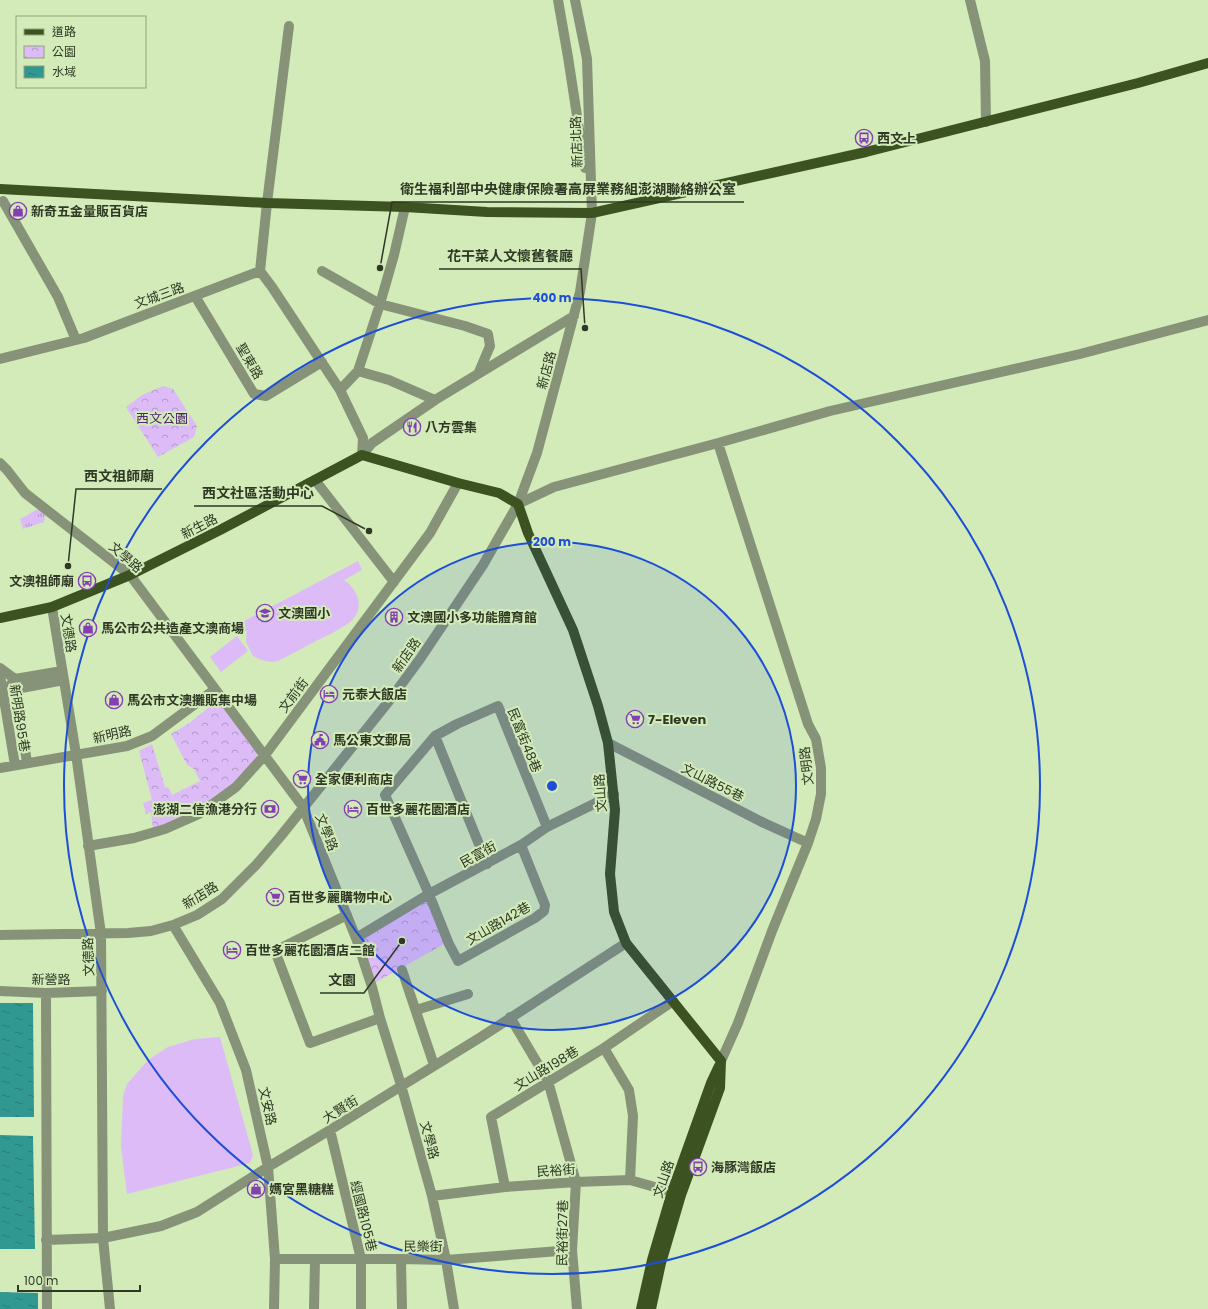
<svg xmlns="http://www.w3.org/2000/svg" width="1208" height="1309" font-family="Poppins,'Noto Sans TC',sans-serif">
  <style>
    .grass { fill: url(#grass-tufts) }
    .park { fill: url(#park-crowns) }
    .pitch { fill: #dcbbf7 }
    .water { fill: url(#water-ripples) }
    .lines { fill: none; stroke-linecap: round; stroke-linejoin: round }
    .minor { stroke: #869378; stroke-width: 10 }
    .major { stroke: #3c5220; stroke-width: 10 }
    .ring { fill: none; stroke: #1d4ed8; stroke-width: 2 }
    .labels { text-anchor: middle; stroke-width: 4; stroke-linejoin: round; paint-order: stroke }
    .poi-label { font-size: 13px; font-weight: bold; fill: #2e3824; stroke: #d3ebb9; text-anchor: start }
    .street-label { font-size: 13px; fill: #2e3824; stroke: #d3ebb9 }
    .park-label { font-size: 13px; fill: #4f246b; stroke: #d3ebb9 }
    .centre { fill: #1d4ed8; stroke: #d3ebb9; stroke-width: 2 }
    .ring-label { font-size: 12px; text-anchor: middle; font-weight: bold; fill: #1d4ed8; stroke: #d3ebb9; stroke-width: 4; stroke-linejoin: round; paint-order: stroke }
    .leader { fill: none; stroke: #2e3824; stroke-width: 1.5 }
    .callout-dot { fill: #2e3824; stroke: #d3ebb9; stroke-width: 1.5 }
    .callout-label { font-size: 14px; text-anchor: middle; font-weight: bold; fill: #2e3824; stroke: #d3ebb9; stroke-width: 4; stroke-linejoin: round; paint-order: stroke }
  </style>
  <defs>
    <pattern id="grass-tufts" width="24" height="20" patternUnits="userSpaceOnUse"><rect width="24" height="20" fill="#dcbbf7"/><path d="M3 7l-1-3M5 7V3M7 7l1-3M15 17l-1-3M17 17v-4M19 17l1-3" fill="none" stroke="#b399c8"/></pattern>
    <pattern id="park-crowns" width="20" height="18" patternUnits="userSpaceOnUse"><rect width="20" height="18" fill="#dcbbf7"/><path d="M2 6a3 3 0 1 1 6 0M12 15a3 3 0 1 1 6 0" fill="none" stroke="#b399c8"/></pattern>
    <pattern id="water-ripples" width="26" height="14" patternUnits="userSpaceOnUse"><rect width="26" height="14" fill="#309791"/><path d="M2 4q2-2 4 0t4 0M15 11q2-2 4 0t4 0" fill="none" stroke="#297c76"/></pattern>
  </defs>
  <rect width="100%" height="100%" fill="#d3ebb9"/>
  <!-- grass -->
  <path class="grass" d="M38 509 45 515 44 522 23 529 20 519Z"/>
  <!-- park -->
  <path class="park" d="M163 386 173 389 197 426 194 437 158 457 126 407 142 395Z
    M217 701 262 755 234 785 198 811 153 829 151 812 146 814 143 803 152 800 139 751 152 744 165 787 169 788 172 795 200 781 194 769 187 765 171 734 188 724Z
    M428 898 446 943 373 984 359 939Z"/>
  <!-- pitch -->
  <path class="pitch" d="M358 561 362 570 344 580C360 591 366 612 346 625 337 631 326 636 316 641 304 648 291 654 278 661 269 663 262 661 253 656L246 642 247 631 237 635 233 627Z
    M237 636 248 651 221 672 210 657Z
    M220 1037 253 1155 250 1163 127 1194 121 1147 123 1096 127 1084 148 1060 168 1047 195 1039Z"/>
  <!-- water -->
  <path class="water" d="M0 1003H33L34 1117H0Z
    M0 1135 33 1136 35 1249H0Z
    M0 1292 38 1293V1309H0Z"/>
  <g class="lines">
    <!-- minor -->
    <path class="minor" d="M558 0 568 57 585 168
      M970 0 985 61 986 122
      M3 201 58 297 76 340
      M260 271 272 287 340 390 363 438 362 455
      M322 271 380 304 465 326 488 334 490 346 479 372
      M195 296 254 394 266 396 322 362
      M0 359 84 338 260 271 267 203 289 26
      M358 371 389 380 435 400
      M340 390 358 371 380 304 394 255 405 207
      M718 443 808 724 816 739 821 768V794L816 819 808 843 772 931 738 1023 721 1061
      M362 455 372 443 435 400 574 316
      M0 463 7 470 25 493 130 575 303 807 356 938 372 987 380 1018 401 1085 432 1196 446 1260 454 1309
      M315 480 394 582
      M518 504 554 487 718 443 830 411 1080 354 1208 320
      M52 607 76 754 101 934 103 1238 110 1309
      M0 668 15 679 62 671
      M0 675 15 765
      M15 679 27 763
      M11 684 16 689 64 680
      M435 736 487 864
      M608 743 764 823 808 843
      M0 768 127 746 152 736 214 690
      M521 845 545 905 544 911 535 918 458 961 449 944 429 894 385 795 435 736 457 724 498 706 547 827
      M88 846 134 838 165 829 199 814 236 787 265 755 430 533 458 483
      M347 915 275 951 310 1043 380 1018
      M173 925 220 1003 246 1070 268 1167 275 1259 274 1309
      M0 935 128 933 151 931 173 925 197 915 222 899 256 865 280 837 389 701 420 659 483 565 499 537 518 504 537 453 580 292 592 213 587 59 575 0
      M356 938 429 894 521 845 547 827 614 794
      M402 970 434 1065
      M0 991 46 993 102 991
      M46 993 47 1309
      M416 1010 468 994
      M510 1017 548 1081 576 1182 572 1250 577 1309
      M604 1048 629 1090 633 1116 630 1180
      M330 1130 361 1259V1309
      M505 1187 491 1117 604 1048 673 1001
      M432 1196 505 1187 576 1182 630 1180 679 1194
      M46 1240 103 1238 161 1226 197 1212 268 1167 330 1130 481 1037 626 943
      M275 1259H401L446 1260 572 1250
      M401 1259 402 1309
      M314 1309 315 1259"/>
    <!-- major -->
    <path class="major" d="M0 189 267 203 405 207 487 212 592 213 866 152 1138 83 1208 63
      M0 618 52 607 130 575 220 530 362 455 458 483 499 493 518 504 528 533 573 630 598 706 608 743 615 810 610 874 614 912 626 943 721 1061 720 1088 681 1195 661 1263 651 1309
      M641 1309 652 1260 672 1192 711 1083 719 1066"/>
  </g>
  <!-- distance rings -->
  <circle cx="552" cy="786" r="244" fill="#1d4ed8" fill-opacity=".12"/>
  <g class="ring">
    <circle cx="552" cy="786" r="244"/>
    <circle cx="552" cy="786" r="488"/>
  </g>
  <!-- icons -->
  <defs>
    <symbol id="bus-ring" viewBox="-11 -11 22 22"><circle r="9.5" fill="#d3ebb9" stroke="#843fb2" stroke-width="1.5"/><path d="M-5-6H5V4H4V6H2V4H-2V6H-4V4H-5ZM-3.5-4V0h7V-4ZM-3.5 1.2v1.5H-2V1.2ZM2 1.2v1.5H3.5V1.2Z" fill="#843fb2"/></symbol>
    <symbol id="shop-ring" viewBox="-11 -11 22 22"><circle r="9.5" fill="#d3ebb9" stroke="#843fb2" stroke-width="1.5"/><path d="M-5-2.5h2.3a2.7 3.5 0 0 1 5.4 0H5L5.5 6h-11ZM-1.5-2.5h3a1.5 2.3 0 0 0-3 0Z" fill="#843fb2"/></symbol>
    <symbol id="restaurant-ring" viewBox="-11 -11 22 22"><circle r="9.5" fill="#d3ebb9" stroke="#843fb2" stroke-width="1.5"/><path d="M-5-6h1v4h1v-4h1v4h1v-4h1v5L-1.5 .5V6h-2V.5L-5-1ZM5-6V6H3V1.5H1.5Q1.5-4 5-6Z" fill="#843fb2"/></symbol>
    <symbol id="school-ring" viewBox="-11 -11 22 22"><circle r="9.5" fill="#d3ebb9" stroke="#843fb2" stroke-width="1.5"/><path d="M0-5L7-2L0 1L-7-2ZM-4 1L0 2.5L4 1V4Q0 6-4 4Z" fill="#843fb2"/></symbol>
    <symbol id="building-ring" viewBox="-11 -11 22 22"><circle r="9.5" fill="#d3ebb9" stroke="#843fb2" stroke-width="1.5"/><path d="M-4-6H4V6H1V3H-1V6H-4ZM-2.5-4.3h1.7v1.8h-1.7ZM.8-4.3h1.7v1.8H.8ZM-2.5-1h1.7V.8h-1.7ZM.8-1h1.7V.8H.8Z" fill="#843fb2"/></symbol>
    <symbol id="hotel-ring" viewBox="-11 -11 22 22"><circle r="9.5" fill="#d3ebb9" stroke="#843fb2" stroke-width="1.5"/><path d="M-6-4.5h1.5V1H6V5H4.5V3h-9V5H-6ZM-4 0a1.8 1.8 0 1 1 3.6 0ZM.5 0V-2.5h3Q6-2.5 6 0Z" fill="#843fb2"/></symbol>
    <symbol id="supermarket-ring" viewBox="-11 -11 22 22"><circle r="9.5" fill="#d3ebb9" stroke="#843fb2" stroke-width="1.5"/><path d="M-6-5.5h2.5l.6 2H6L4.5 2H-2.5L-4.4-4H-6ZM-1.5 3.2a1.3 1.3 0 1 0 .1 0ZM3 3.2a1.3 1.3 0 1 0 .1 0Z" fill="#843fb2"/></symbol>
    <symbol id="civic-ring" viewBox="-11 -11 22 22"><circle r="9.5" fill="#d3ebb9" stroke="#843fb2" stroke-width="1.5"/><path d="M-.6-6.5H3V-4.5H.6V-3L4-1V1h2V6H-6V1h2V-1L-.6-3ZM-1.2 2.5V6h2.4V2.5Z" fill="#843fb2"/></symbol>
    <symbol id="bank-ring" viewBox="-11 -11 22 22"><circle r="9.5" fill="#d3ebb9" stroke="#843fb2" stroke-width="1.5"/><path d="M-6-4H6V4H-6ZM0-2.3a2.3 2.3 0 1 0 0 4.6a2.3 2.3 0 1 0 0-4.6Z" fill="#843fb2"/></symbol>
  </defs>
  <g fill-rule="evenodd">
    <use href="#bus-ring" x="854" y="128" width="20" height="20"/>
    <use href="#shop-ring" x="8" y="201" width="20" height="20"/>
    <use href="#restaurant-ring" x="402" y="417" width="20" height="20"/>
    <use href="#bus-ring" x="77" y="571" width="20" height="20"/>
    <use href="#school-ring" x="255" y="603" width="20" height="20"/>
    <use href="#building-ring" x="384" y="607" width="20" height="20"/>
    <use href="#shop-ring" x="78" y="618" width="20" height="20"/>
    <use href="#hotel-ring" x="319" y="684" width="20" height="20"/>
    <use href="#shop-ring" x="104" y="690" width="20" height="20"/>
    <use href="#supermarket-ring" x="625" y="709" width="20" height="20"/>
    <use href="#civic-ring" x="310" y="730" width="20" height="20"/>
    <use href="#supermarket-ring" x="292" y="769" width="20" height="20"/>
    <use href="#bank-ring" x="260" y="799" width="20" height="20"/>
    <use href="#hotel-ring" x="343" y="799" width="20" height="20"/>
    <use href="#supermarket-ring" x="265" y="887" width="20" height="20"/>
    <use href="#hotel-ring" x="222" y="940" width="20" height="20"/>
    <use href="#bus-ring" x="688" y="1157" width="20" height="20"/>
    <use href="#shop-ring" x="246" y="1179" width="20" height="20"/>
  </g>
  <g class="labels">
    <!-- poi labels -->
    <g class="poi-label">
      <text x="877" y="143">西文上</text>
      <text x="31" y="216">新奇五金量販百貨店</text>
      <text x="425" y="432">八方雲集</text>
      <text x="74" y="586" text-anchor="end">文澳祖師廟</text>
      <text x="278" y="618">文澳國小</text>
      <text x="407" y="622">文澳國小多功能體育館</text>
      <text x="101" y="633">馬公市公共造產文澳商場</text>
      <text x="342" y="699">元泰大飯店</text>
      <text x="127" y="705">馬公市文澳攤販集中場</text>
      <text x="648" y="724">7-Eleven</text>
      <text x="333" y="745">馬公東文郵局</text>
      <text x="315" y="784">全家便利商店</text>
      <text x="257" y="814" text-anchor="end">澎湖二信漁港分行</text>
      <text x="366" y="814">百世多麗花園酒店</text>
      <text x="288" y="902">百世多麗購物中心</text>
      <text x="245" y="955">百世多麗花園酒店二館</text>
      <text x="711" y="1172">海豚灣飯店</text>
      <text x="269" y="1194">媽宮黑糖糕</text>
    </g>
    <!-- street labels -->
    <g class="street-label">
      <text transform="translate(576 142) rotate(-92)" y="5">新店北路</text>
      <text transform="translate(159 295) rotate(-20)" y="5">文城三路</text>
      <text transform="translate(250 361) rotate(59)" y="5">聖東路</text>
      <text transform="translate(546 370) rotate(-75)" y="5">新店路</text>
      <text transform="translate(199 526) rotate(-27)" y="5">新生路</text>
      <text transform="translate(126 557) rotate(41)" y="5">文學路</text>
      <text transform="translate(69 633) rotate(81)" y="5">文德路</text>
      <text transform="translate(406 655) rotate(-55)" y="5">新店路</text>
      <text transform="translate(293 695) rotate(-53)" y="5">文前街</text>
      <text transform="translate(20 718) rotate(81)" y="5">新明路95巷</text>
      <text transform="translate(112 734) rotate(-13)" y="5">新明路</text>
      <text transform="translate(525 740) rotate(68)" y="5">民富街48巷</text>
      <text transform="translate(806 766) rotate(-96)" y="5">文明路</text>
      <text transform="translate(713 782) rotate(27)" y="5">文山路55巷</text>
      <text transform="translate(600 793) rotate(-94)" y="5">文山路</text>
      <text transform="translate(327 832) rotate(68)" y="5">文學路</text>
      <text transform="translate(478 854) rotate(-29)" y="5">民富街</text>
      <text transform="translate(200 895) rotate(-32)" y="5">新店路</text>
      <text transform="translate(498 923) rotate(-30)" y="5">文山路142巷</text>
      <text transform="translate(88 957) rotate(-92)" y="5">文德路</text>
      <text x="51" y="984">新營路</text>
      <text transform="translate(546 1068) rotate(-31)" y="5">文山路198巷</text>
      <text transform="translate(268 1106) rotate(77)" y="5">文安路</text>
      <text transform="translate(340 1109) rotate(-32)" y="5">大賢街</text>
      <text transform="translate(430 1140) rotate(75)" y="5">文學路</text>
      <text transform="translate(556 1170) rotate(-4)" y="5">民裕街</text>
      <text transform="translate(663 1179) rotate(-71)" y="5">文山路</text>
      <text transform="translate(364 1216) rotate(76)" y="5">經國路105巷</text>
      <text transform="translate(562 1233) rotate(-89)" y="5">民裕街27巷</text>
      <text transform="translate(423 1246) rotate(1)" y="5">民樂街</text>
    </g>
    <!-- park labels -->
    <g class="park-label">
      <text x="162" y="423">西文公園</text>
    </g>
  </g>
  <circle cx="552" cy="786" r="6" class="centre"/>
  <g class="ring-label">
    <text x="552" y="302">400 m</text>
    <text x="552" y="546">200 m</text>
  </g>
  <!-- callouts -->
  <path class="leader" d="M380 268L392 202H744M585 328L581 269H439M68 566L76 489H162M369 531L322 506H194M402 941L364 993H320"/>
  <g class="callout-dot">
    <circle cx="380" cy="268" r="4"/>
    <circle cx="585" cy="328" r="4"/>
    <circle cx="68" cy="566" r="4"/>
    <circle cx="369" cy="531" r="4"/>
    <circle cx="402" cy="941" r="4"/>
  </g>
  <g class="callout-label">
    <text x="568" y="194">衛生福利部中央健康保險署高屏業務組澎湖聯絡辦公室</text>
    <text x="510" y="261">花干菜人文懷舊餐廳</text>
    <text x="119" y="481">西文祖師廟</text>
    <text x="258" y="498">西文社區活動中心</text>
    <text x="342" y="985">文園</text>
  </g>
  <!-- legend -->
  <rect x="16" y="16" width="130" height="72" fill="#d3ebb9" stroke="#91a37d"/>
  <rect x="24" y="29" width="20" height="6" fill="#3c5220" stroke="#91a37d"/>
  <text x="52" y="36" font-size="12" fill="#2e3824">道路</text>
  <rect x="24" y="46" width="20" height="12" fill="url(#park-crowns)" stroke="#91a37d"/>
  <text x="52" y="56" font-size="12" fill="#2e3824">公園</text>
  <rect x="24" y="66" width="20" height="12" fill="url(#water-ripples)" stroke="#91a37d"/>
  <text x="52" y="76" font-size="12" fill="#2e3824">水域</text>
  <!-- scale -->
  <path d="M18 1285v6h122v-6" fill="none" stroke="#2e3824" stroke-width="2"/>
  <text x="24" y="1285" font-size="12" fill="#2e3824" stroke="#d3ebb9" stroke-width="3" paint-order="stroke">100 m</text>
</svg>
